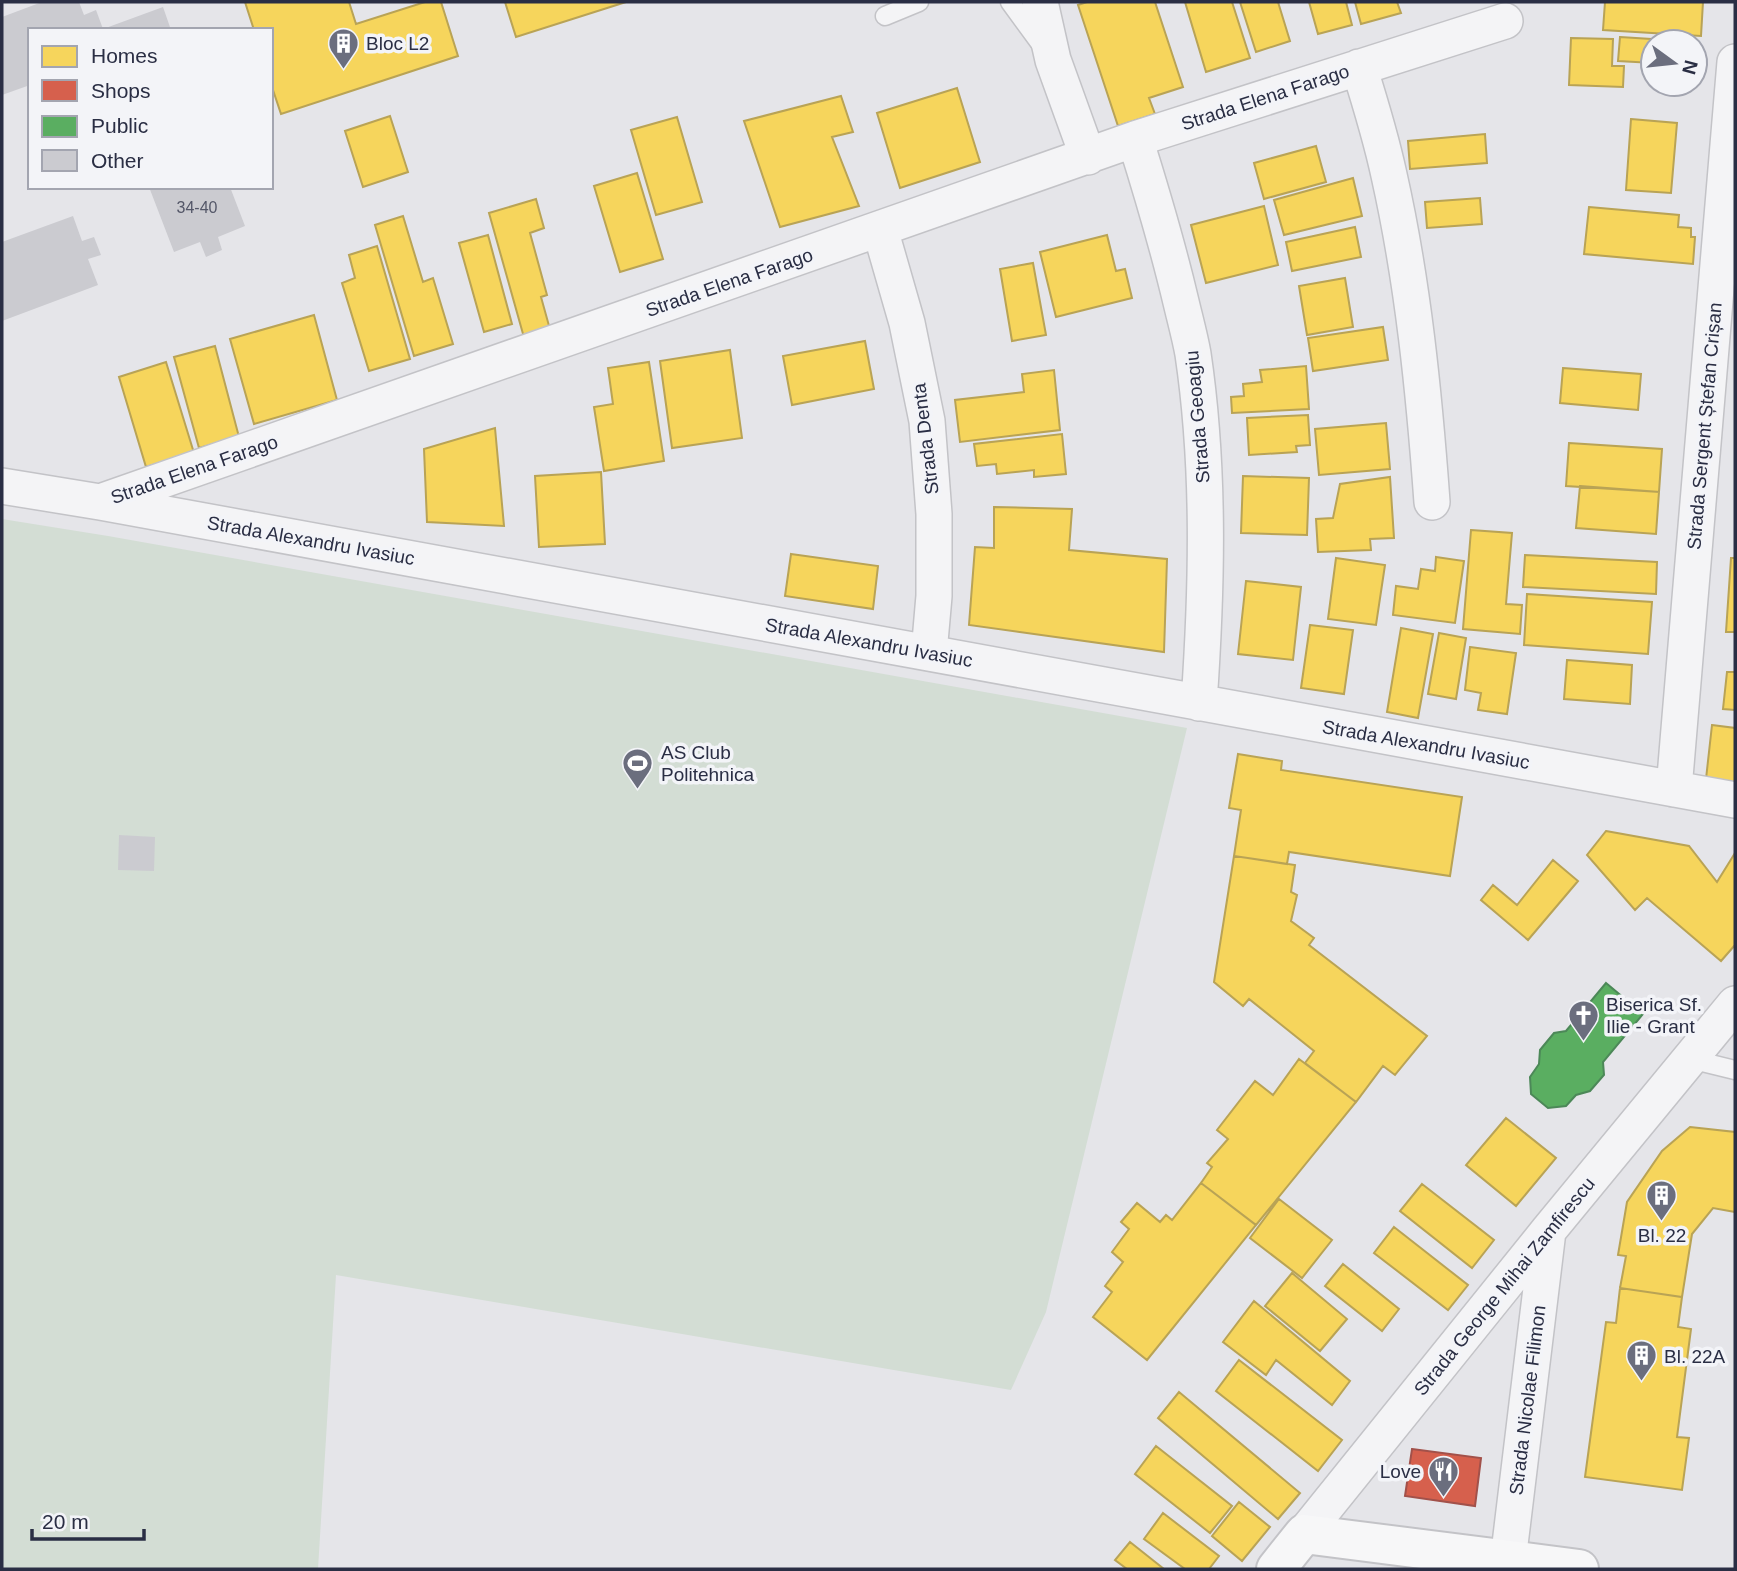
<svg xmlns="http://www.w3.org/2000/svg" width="1737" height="1571" font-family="Helvetica,sans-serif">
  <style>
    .green { fill: #d3ddd4 }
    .homes { fill: #f6d55c; stroke: #b9a355; stroke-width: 2 }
    .shops { fill: #d6604d; stroke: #a2514a; stroke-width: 2 }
    .public { fill: #5aae61; stroke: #4c8858; stroke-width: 2 }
    .building { fill: #cbcbd0 }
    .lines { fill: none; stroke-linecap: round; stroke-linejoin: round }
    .lane-casing { stroke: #c3c3c7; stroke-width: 21 }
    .street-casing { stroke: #c3c3c7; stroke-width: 38 }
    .secondary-casing { stroke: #c3c3c7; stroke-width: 42 }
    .lane { stroke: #f4f4f6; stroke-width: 18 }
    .street { stroke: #f4f4f6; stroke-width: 35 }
    .secondary { stroke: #f7f7f8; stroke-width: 38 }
    .labels { text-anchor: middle; stroke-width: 7; stroke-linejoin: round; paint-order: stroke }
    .number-label { font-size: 16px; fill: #545768 }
    .poi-label { font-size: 19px; fill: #2a2e44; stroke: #f3f4f8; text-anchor: start }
    .street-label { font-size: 19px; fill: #2a2e44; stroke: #f3f4f8 }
  </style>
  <rect width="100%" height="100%" fill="#e5e5e9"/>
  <!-- green -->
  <path class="green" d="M2 519 108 536 1187 728 1046 1312 1011 1390 336 1275 318 1569H2Z"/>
  <!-- homes -->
  <path class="homes" d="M245 2H349L356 24 425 2H441L458 56 281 114 271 84V30H254Z
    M505 2H626L516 37Z
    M1087 2H1155L1183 87 1149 98 1155 114 1118 126 1078 5Z
    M1185 2H1232L1250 58 1206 72Z
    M1240 2H1278L1290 41 1256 52Z
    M1309 2H1346L1352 25 1318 34Z
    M1355 2H1397L1401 13 1361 24Z
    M1605 2H1703L1701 36 1603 30Z
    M1620 37 1699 42 1698 66H1695V42H1653V63L1618 61Z
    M1571 38 1613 39 1612 66H1624L1623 87 1569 85Z
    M957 88 980 162 900 188 877 113Z
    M841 96 853 132 832 137 859 206 780 227 744 121Z
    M390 116 408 172 363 187 345 131Z
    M677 117 702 202 656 215 631 130Z
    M1631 119 1677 123 1671 193 1626 190Z
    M1485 134 1487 163 1410 169 1408 141Z
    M1316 146 1326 182 1264 199 1254 163Z
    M637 173 663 259 620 272 594 186Z
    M1353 178 1362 216 1284 235 1274 200Z
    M1480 198 1482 224 1427 228 1425 202Z
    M536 199 544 228 530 233 547 295 541 297 551 333 525 341 489 213Z
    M1264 206 1278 265 1206 283 1191 225Z
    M1589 207 1679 215 1678 227 1691 228V237H1695L1693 264 1584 254Z
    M403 216 423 282 433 278 453 344 414 356 375 225Z
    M1355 227 1361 257 1292 271 1286 242Z
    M488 235 512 324 484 332 459 243Z
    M1107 235 1116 271 1125 269 1132 298 1056 317 1040 252Z
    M377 246 410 359 369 371 342 283 355 278 349 255Z
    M1033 263 1046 335 1012 341 1000 269Z
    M1345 278 1353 327 1307 335 1299 286Z
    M314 315 337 400 254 424 230 339Z
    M1383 327 1388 360 1313 371 1308 338Z
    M865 341 874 389 792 405 783 356Z
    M215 346 239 437 199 448 174 357Z
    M730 350 742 438 672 448 660 361Z
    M166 362 194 453 146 467 119 377Z
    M649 362 664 461 604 471 594 407 613 404 608 368Z
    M1306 366 1309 409 1232 413 1231 397 1244 396 1243 384 1262 382 1260 370Z
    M1563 368 1641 374 1638 410 1560 403Z
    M1054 370 1060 430 960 442 955 400 1024 392 1022 374Z
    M1308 415 1310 445 1296 446 1297 452 1249 455 1247 418Z
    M1386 423 1390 469 1319 475 1315 429Z
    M495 428 504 526 427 522 424 449Z
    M1062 434 1066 474 1034 477V470L997 474 996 464 977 466 974 444Z
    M1569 443 1662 449 1659 492 1566 486Z
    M601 472 605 544 539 547 535 476Z
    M1243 476 1309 478 1307 535 1241 533Z
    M1390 477 1394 538 1370 539 1371 550 1318 552 1316 519 1333 518 1340 484Z
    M1580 486 1659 492 1656 534 1576 528Z
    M994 507 1072 509 1069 550 1167 559 1164 652 969 625 975 547 994 548Z
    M1471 530 1512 533 1506 604 1522 605 1520 634 1463 629Z
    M791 554 878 566 873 609 785 596Z
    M1525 555 1657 562 1656 594 1523 587Z
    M1436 557 1464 561 1455 623 1393 615 1396 586 1418 589 1421 569 1435 571Z
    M1336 558 1385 565 1376 625 1328 619Z
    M1731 558H1735V632H1726Z
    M1246 581 1301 587 1293 660 1238 654Z
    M1527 594 1652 602 1648 654 1524 645Z
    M1310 625 1353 630 1344 694 1301 688Z
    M1401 628 1433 634 1418 718 1387 712Z
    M1439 633 1466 638 1456 699 1428 694Z
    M1470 647 1516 653 1507 714 1478 710 1481 693 1465 690Z
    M1567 660 1632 665 1630 704 1564 699Z
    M1727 672H1735V710L1723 709Z
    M1712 725 1735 728V791L1705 788Z
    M1238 754 1282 761 1281 770 1462 797 1450 876 1289 852 1287 864 1234 856 1241 810 1229 808Z
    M1606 831 1689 846 1717 882 1735 853V945L1721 961 1647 898 1635 910 1587 855Z
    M1234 856 1295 865 1291 892 1297 895 1291 921 1314 938 1309 945 1427 1036 1395 1075 1383 1066 1356 1102 1305 1063 1314 1051 1249 999 1243 1006 1214 982Z
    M1553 860 1578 881 1528 940 1481 900 1493 885 1517 905Z
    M1299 1059 1356 1102 1256 1225 1201 1183 1212 1167 1207 1163 1228 1139 1217 1130 1255 1081 1273 1095Z
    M1506 1118 1556 1158 1516 1206 1466 1165Z
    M1690 1127 1735 1132V1212L1713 1208 1692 1234 1682 1297 1620 1288 1626 1256 1618 1255 1627 1202 1662 1151Z
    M1201 1183 1256 1225 1147 1360 1093 1317 1112 1292 1105 1286 1123 1262 1112 1252 1129 1229 1121 1222 1137 1203 1160 1222 1166 1215 1172 1220Z
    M1422 1184 1494 1240 1472 1268 1400 1211Z
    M1279 1199 1332 1240 1302 1278 1250 1238Z
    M1394 1227 1468 1285 1448 1310 1374 1253Z
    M1343 1264 1399 1309 1382 1331 1325 1286Z
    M1292 1273 1347 1319 1320 1351 1265 1306Z
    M1620 1288 1682 1297 1678 1327 1691 1329 1677 1437 1689 1438 1682 1490 1585 1477 1606 1322 1616 1323Z
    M1254 1301 1350 1381 1332 1405 1276 1360 1266 1375 1223 1342Z
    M1239 1360 1342 1440 1318 1471 1216 1391Z
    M1179 1392 1300 1493 1278 1519 1158 1418Z
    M1156 1446 1232 1506 1210 1533 1135 1474Z
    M1239 1502 1270 1527 1242 1561 1212 1536Z
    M1163 1513 1219 1556 1209 1569H1185L1144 1539Z
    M1130 1542 1164 1569H1127L1115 1560Z"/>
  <!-- shops -->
  <path class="shops" d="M1412 1449 1481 1458 1475 1506 1405 1496Z"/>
  <!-- public -->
  <path class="public" d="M1606 983 1643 1014 1603 1062 1604 1075 1590 1091 1576 1095 1566 1106 1548 1108 1531 1094 1530 1077 1539 1064 1540 1050 1554 1033 1566 1031Z"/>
  <!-- building -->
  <path class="building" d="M42 2H79L84 15 96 10 103 29 163 7 171 30H30V85L2 95V17Z
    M149 187H230L245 226 218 237 222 250 206 257 200 242 174 252Z
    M73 216 82 241 94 237 101 255 88 259 98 285 2 321V242Z
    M119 835 155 837 154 871 118 870Z"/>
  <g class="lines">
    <defs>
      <path id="lane" d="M1010 2 1040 43
        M885 16 919 2
        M1690 1059 1735 1070"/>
      <path id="street" d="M1040 2 1053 60 1088 157
        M1359 67C1370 102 1381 138 1389 175 1413 282 1424 392 1432 502
        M1135 139C1152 193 1168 247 1181 302 1185 319 1190 337 1193 354 1210 469 1207 587 1199 703
        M880 229 907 323 927 421 934 514V596L929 653
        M2 486 100 502 1735 800
        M103 501 1135 139 1505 21
        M1674 789 1735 62
        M1304 1534 1548 1231 1735 1004
        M1507 1569 1548 1231"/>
      <path id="secondary" d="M1276 1569 1304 1534 1579 1569"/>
    </defs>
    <!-- lane casing -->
    <use href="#lane" class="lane-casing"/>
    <!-- street casing -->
    <use href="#street" class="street-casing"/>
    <!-- secondary casing -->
    <use href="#secondary" class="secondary-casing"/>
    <!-- lane -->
    <use href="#lane" class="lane"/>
    <!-- street -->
    <use href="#street" class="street"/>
    <!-- secondary -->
    <use href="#secondary" class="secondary"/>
  </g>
  <!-- icons -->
  <defs>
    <symbol id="building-pin" viewBox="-11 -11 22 30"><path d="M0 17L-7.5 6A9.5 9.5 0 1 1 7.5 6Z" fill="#6b6e7e" stroke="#f3f4f8"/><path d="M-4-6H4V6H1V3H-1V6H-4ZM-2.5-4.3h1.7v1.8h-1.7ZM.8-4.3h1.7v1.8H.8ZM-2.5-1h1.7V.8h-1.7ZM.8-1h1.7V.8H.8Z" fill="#fff"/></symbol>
    <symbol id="stadium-pin" viewBox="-11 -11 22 30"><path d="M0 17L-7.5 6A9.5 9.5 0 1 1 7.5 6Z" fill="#6b6e7e" stroke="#f3f4f8"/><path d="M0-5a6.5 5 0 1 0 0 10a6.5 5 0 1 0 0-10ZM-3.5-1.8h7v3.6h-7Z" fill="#fff"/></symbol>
    <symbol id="church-pin" viewBox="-11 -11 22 30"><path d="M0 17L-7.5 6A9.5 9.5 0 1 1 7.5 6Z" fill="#6b6e7e" stroke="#f3f4f8"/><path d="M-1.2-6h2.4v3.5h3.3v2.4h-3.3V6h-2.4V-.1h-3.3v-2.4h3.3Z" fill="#fff"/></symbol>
    <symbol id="restaurant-pin" viewBox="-11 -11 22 30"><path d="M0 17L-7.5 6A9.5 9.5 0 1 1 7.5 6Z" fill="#6b6e7e" stroke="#f3f4f8"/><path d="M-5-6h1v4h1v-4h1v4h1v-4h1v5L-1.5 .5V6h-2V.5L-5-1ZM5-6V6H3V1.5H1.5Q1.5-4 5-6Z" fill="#fff"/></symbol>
  </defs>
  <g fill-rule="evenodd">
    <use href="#building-pin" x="326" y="26" width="35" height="47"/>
    <use href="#stadium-pin" x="620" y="746" width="35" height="47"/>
    <use href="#church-pin" x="1566" y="998" width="35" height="47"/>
    <use href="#building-pin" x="1644" y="1178" width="35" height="47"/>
    <use href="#building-pin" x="1624" y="1338" width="35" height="47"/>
    <use href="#restaurant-pin" x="1426" y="1454" width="35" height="47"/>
  </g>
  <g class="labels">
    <!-- number labels -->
    <g class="number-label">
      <text x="197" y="213">34-40</text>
    </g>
    <!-- poi labels -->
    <g class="poi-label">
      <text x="366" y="50">Bloc L2</text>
      <text x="661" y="759">AS Club<tspan x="661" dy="22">Politehnica</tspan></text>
      <text x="1606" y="1011">Biserica Sf.<tspan x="1606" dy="22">Ilie - Grant</tspan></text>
      <text x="1662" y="1242" text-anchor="middle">Bl. 22</text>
      <text x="1664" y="1363">Bl. 22A</text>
      <text x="1421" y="1478" text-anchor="end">Love</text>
    </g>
    <!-- street labels -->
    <g class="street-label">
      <text transform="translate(1265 97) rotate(-18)" y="7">Strada Elena Farago</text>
      <text transform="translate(729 282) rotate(-19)" y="7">Strada Elena Farago</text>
      <text transform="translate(1197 417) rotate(-95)" y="7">Strada Geoagiu</text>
      <text transform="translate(1704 426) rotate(-85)" y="7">Strada Sergent Ștefan Crișan</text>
      <text transform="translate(925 439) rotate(-97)" y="7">Strada Denta</text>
      <text transform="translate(194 469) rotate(-19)" y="7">Strada Elena Farago</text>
      <text transform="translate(311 540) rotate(10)" y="7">Strada Alexandru Ivasiuc</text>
      <text transform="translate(869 642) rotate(10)" y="7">Strada Alexandru Ivasiuc</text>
      <text transform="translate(1426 744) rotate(10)" y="7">Strada Alexandru Ivasiuc</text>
      <text transform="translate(1504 1286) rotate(-51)" y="7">Strada George Mihai Zamfirescu</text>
      <text transform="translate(1527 1400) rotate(-83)" y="7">Strada Nicolae Filimon</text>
    </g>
  </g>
  <!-- border -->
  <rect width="1737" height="1571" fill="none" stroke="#2a2e44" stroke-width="7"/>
  <!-- legend -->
  <rect x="28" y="28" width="245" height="161" fill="#f3f4f8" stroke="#a3a5b0" stroke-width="2"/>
  <rect x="42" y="46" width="35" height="21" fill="#f6d55c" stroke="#a3a5b0" stroke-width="2"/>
  <text x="91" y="63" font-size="21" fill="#2a2e44">Homes</text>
  <rect x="42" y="80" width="35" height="21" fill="#d6604d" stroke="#a3a5b0" stroke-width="2"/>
  <text x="91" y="98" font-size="21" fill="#2a2e44">Shops</text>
  <rect x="42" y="116" width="35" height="21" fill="#5aae61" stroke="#a3a5b0" stroke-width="2"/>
  <text x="91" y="133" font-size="21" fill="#2a2e44">Public</text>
  <rect x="42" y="150" width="35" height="21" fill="#cbcbd0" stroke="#a3a5b0" stroke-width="2"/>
  <text x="91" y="168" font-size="21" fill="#2a2e44">Other</text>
  <!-- north arrow -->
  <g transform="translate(1674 63) rotate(105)"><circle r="33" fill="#f3f4f8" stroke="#a3a5b0" stroke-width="2"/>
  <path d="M0-5L12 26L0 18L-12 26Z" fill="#6b6e7e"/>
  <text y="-10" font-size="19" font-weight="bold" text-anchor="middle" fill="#2a2e44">N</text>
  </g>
  <!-- scale -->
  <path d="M32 1529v10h112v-10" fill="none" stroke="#2a2e44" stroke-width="3.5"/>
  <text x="42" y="1529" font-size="21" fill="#2a2e44" stroke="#f3f4f8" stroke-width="5" paint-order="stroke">20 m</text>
</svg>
